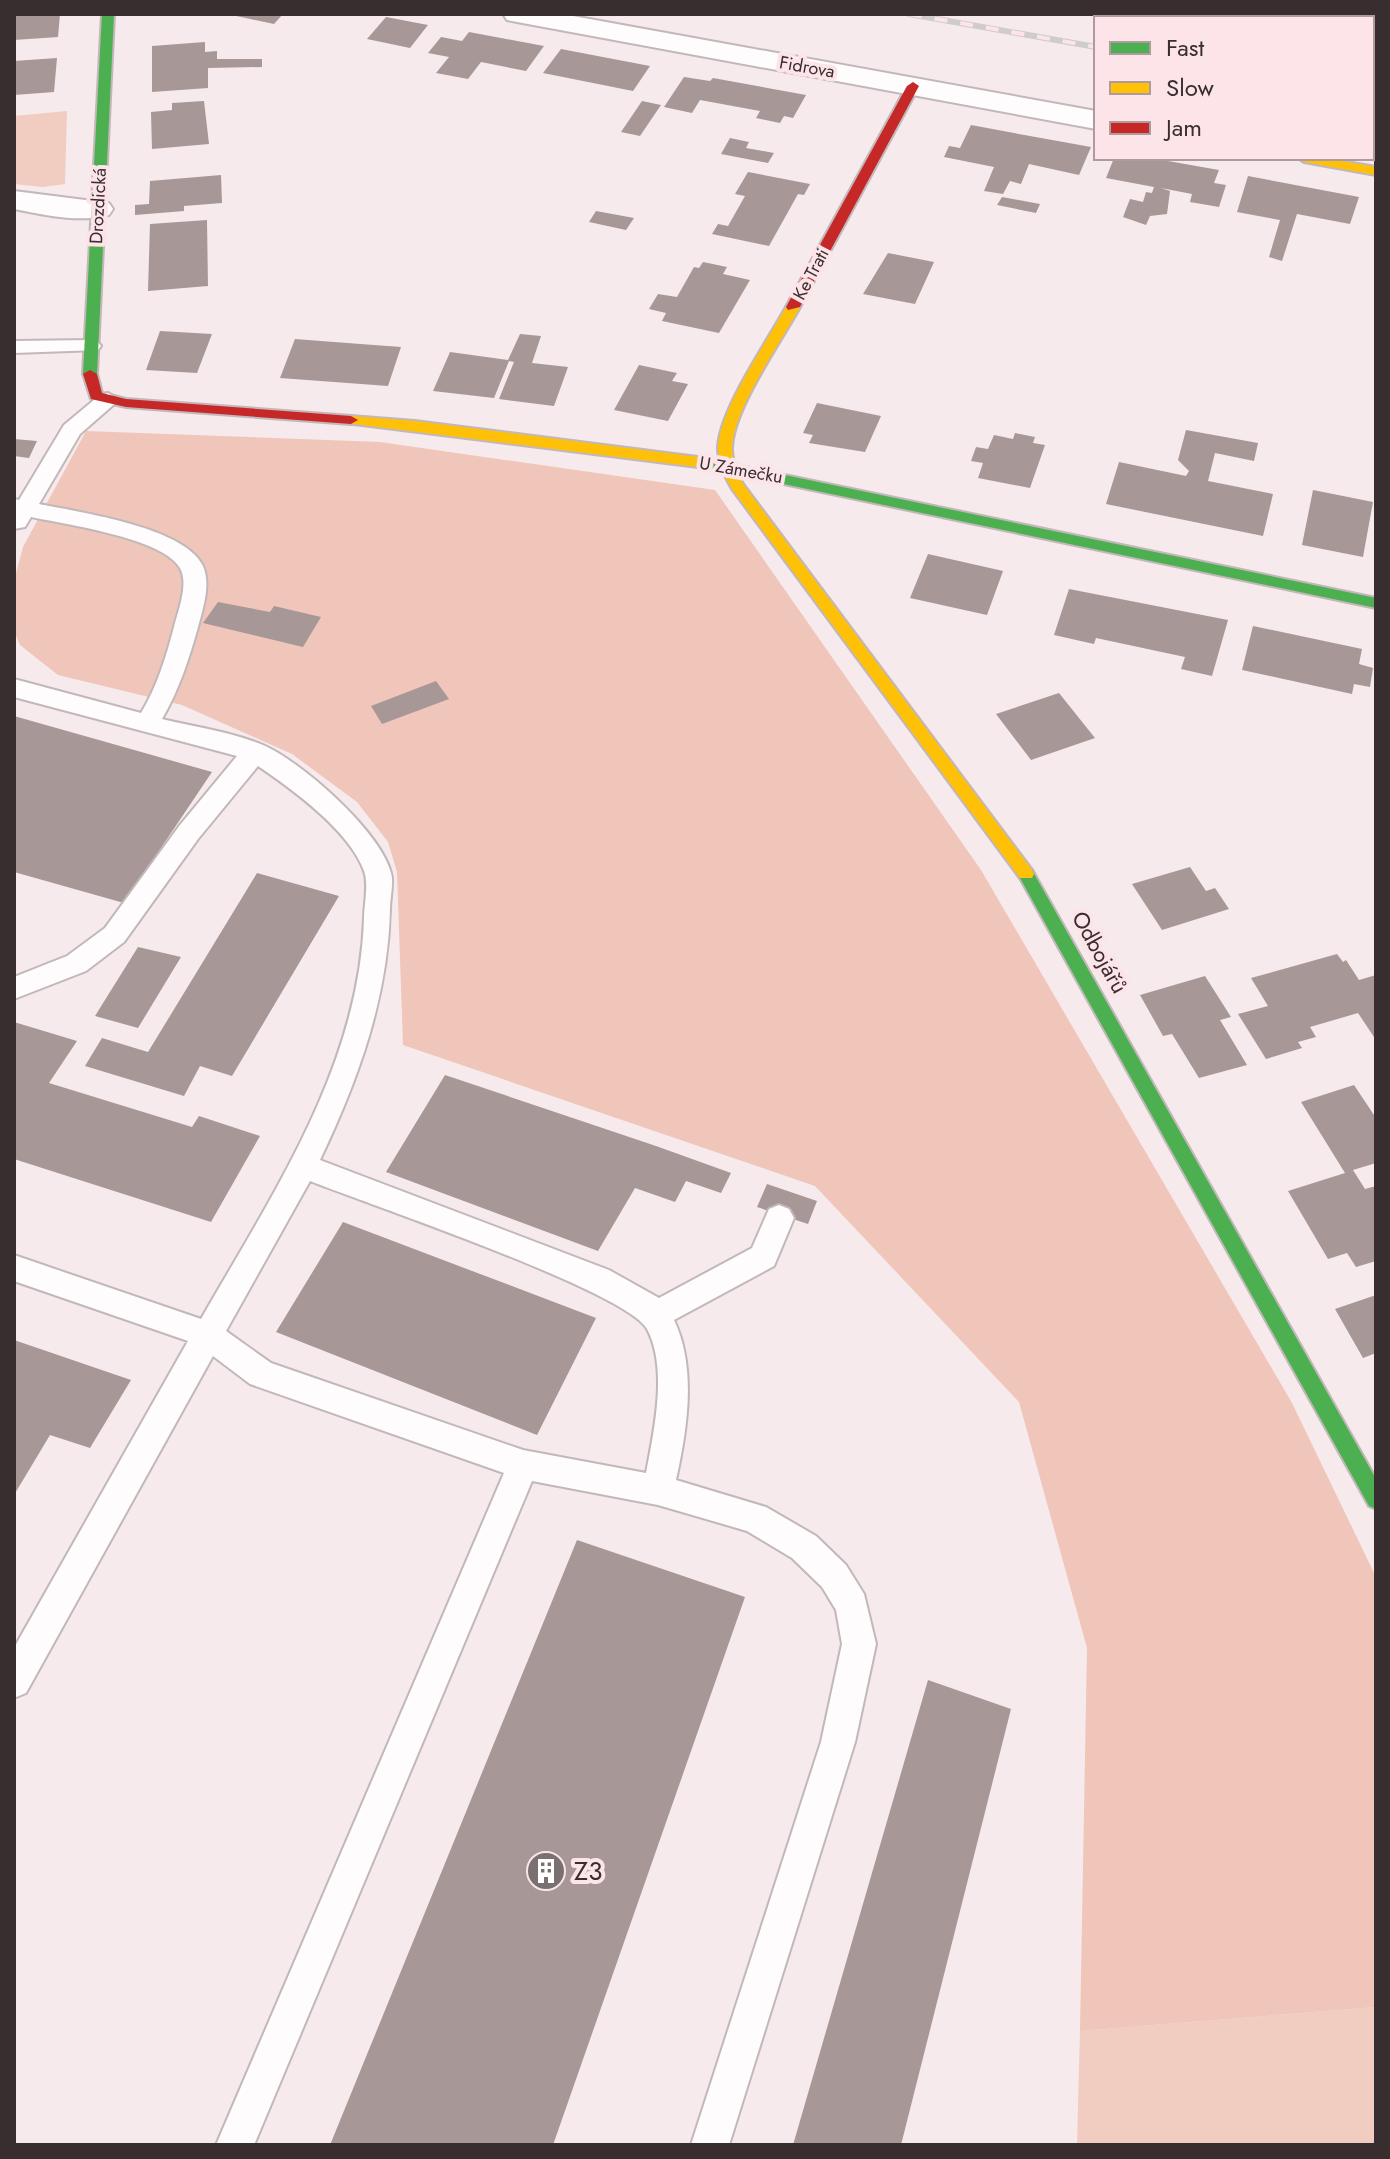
<svg xmlns="http://www.w3.org/2000/svg" width="1390" height="2159" font-family="Jost,sans-serif">
  <style>
    .green { fill: #f0ccc1 }
    .forest { fill: #efc6b9 }
    .building { fill: #a89797 }
    .lines { fill: none; stroke-linecap: round; stroke-linejoin: round }
    .lane-casing { stroke: #c2b7b9; stroke-width: 4 }
    .street-casing { stroke: #c2b7b9; stroke-width: 4 }
    .fast-casing { stroke: #c2b7b9; stroke-width: 4 }
    .slow-casing { stroke: #c2b7b9; stroke-width: 4 }
    .jam-casing { stroke: #c2b7b9; stroke-width: 4 }
    .lane { fill: #fefcfc; fill-rule: evenodd }
    .street { fill: #fefcfc; fill-rule: evenodd }
    .fast { fill: #4caf50; fill-rule: evenodd }
    .slow { fill: #ffc107; fill-rule: evenodd }
    .jam { fill: #c62828; fill-rule: evenodd }
    .rail-casing { stroke: #d0cccd; stroke-width: 6 }
    .rail { stroke: #fce4e9; stroke-width: 4; stroke-dasharray: 13; stroke-linecap: butt }
    .labels { text-anchor: middle; stroke-width: 8; stroke-linejoin: round; paint-order: stroke }
    .far-street-label { font-size: 18px; fill: #382d2f; stroke: #fce4e9 }
    .street-label { font-size: 22px; fill: #382d2f; stroke: #fce4e9 }
    .near-poi-label { font-size: 26px; fill: #382d2f; stroke: #fce4e9; text-anchor: start }
  </style>
  <rect width="100%" height="100%" fill="#f6eaec"/>
  <!-- green -->
  <path class="green" d="M67 111 65 184 43 187 14 184V116Z
    M1376 2007V2145H1077L1080 2031Z"/>
  <!-- forest -->
  <path class="forest" d="M86 431 380 442 715 490 981 870 1292 1403 1376 1577V2007L1080 2031 1087 1648 1019 1402 815 1186 403 1045 397 872 388 842 357 802 292 754 182 705 58 675 20 645 14 631V581L23 547Z"/>
  <!-- building -->
  <path class="building" d="M14 14H60L58 37 14 40Z
    M227 14H283L274 24Z
    M1245 14 1297 15 1345 14 1342 18H1252L1243 16Z
    M386 17 428 25 410 48 367 39Z
    M469 32 501 38 544 46 526 71 481 62 468 79 436 73 449 57 428 53 441 37 462 41Z
    M205 42V52L217 51V59H262V67L208 68V88L152 92V46Z
    M561 49 608 58 650 66 633 91 543 73Z
    M57 58 54 92 14 95V61Z
    M684 77 710 81 713 78 806 95 793 118 784 116 780 123 756 118 760 111 700 100 692 113 664 107Z
    M204 101 209 144 152 149 151 112 172 110V103Z
    M642 101 661 105 640 136 621 132Z
    M971 125 1030 136 1091 147 1079 175 1029 164 1021 184 1010 181 1003 194 984 191 994 167 944 157 949 146 960 148Z
    M730 138 749 142 746 148 774 153 768 163 721 154Z
    M1114 158H1151L1219 170 1214 183 1226 185 1219 207 1190 202 1192 194 1161 188 1170 191 1167 214 1150 216 1146 225 1123 217 1130 199 1143 202 1146 192 1152 193 1154 187 1106 178Z
    M748 172 810 184 804 195 798 194 769 246 712 234 718 224 728 226 745 196 735 194Z
    M221 175 222 203 184 206V211L135 215V205L149 204 150 181Z
    M1248 176 1359 197 1350 224 1297 214 1282 261 1269 257 1280 220 1237 212Z
    M1002 197 1040 204 1036 213 997 205Z
    M596 211 634 218 626 230 589 222Z
    M207 220 208 286 148 291 150 224Z
    M888 253 934 262 915 304 863 294Z
    M703 262 727 267 723 274 750 280 719 333 662 321 666 313 649 309 658 294 677 297 694 267 699 268Z
    M160 331 212 334 197 373 146 370Z
    M520 334 541 336 532 363 568 367 554 406 499 399 514 362 509 361 494 398 433 391 450 352 508 360Z
    M295 339 347 343 401 347 388 386 280 378Z
    M639 365 677 373 672 381 688 384 668 421 614 410Z
    M817 403 881 416 865 452 809 443 813 435 803 433Z
    M1186 430 1258 443 1254 461 1215 453 1208 481 1273 494 1263 536 1106 504 1119 462 1186 476 1189 471 1178 460Z
    M1015 433 1035 437 1033 443 1045 445 1030 488 978 478 983 463 971 461 976 447 988 449 994 435 1013 439Z
    M14 439 37 441 29 458 14 456Z
    M1313 490 1373 502 1363 557 1302 545Z
    M928 554 1003 571 987 615 910 598Z
    M1069 589 1228 620 1212 676 1181 669 1185 657 1096 638 1094 644 1054 635Z
    M218 602 270 612 274 606 321 617 303 647 203 623Z
    M1253 626 1362 649 1359 664 1373 668 1370 687 1354 684 1352 694 1242 670Z
    M436 681 449 699 382 724 371 706Z
    M1059 693 1095 738 1031 760 996 714Z
    M14 716 212 772 124 903 14 872Z
    M1190 867 1206 891 1215 888 1229 909 1162 930 1132 884Z
    M257 873 339 896 232 1076 200 1066 184 1096 85 1066 102 1038 148 1052Z
    M138 947 181 957 138 1028 95 1016Z
    M1337 954 1343 962 1346 960 1359 980 1376 975V1040L1358 1013 1310 1027 1316 1037 1298 1042 1302 1048 1266 1059 1238 1014 1268 1006 1251 978Z
    M1205 976 1231 1017 1220 1020 1247 1065 1199 1078 1172 1034 1163 1036 1140 995Z
    M14 1022 77 1041 49 1083 192 1127 199 1116 260 1136 211 1222 14 1159Z
    M445 1075 656 1146 731 1173 721 1193 686 1181 675 1202 635 1188 598 1251 386 1172Z
    M1354 1085 1376 1118V1163L1353 1170 1365 1189 1376 1186V1261L1356 1267 1347 1253 1328 1259 1288 1191 1345 1173 1301 1102Z
    M767 1184 817 1201 808 1224 757 1207Z
    M343 1222 596 1318 537 1435 276 1332Z
    M1376 1295V1353L1363 1358 1335 1309Z
    M14 1340 131 1380 90 1448 50 1435 14 1495Z
    M577 1540 745 1597 553 2145H330Z
    M928 1680 1011 1709 901 2145H793Z"/>
  <g class="lines">
    <defs>
      <path id="lane" d="M91 340 98 342 101 346 98 350 14 353V341Z
        M108 393 119 400 80 434 39 504C78 512 185 527 203 566 211 585 203 608 198 627 189 659 179 690 162 719 195 727 232 732 263 745 302 762 380 831 391 873 394 883 390 898 390 909 388 998 358 1080 320 1160L609 1270 659 1298 752 1248 769 1209 779 1205 789 1209 794 1218 774 1266 674 1320C697 1368 687 1430 676 1480L766 1507 816 1536 846 1565 864 1594 876 1644 855 1742 729 2145H691L821 1742 842 1644 836 1610 822 1587 792 1558 747 1531 658 1505 532 1481 254 2145H216L504 1473 250 1384 213 1356 26 1693 14 1698V1648L188 1341 14 1281V1255L201 1319C272 1195 359 1067 364 919 364 905 369 884 364 871 350 831 292 789 258 766L198 839 124 942 86 971 14 999V977L67 956 105 928 180 825 237 756 14 697V679L141 713C157 687 166 657 174 627 178 611 189 584 180 568 163 538 64 524 31 517L25 527 14 529V499L19 500 64 425 100 395ZM310 1181C365 1203 626 1291 647 1329 668 1368 654 1431 646 1473L523 1450 271 1363 226 1331Z"/>
      <path id="street" d="M503 14H562L1096 111V129L517 22 507 20Z
        M14 191 109 203 113 209 109 215C78 223 45 215 14 209Z"/>
      <path id="fast" d="M102 14H114L97 374 90 378 83 374Z
        M698 457 1376 598V608L693 465 691 462Z
        M1026 868 1032 870 1376 1479V1509L1369 1506 1020 878 1018 874Z"/>
      <path id="slow" d="M1298 158H1324L1376 167V175L1304 162Z
        M793 303 800 307C781 342 732 411 732 449 732 461 738 473 743 484L1032 870 1034 874 1032 878H1020L732 489C725 477 718 463 718 448 719 410 767 342 786 307Z
        M351 416 415 421 698 457 705 462 698 467 346 423V417Z"/>
      <path id="jam" d="M913 82 919 86 800 307 788 310 786 307 907 86Z
        M90 370 97 374 102 393 126 399 351 416 358 420 351 424 126 407 91 399 83 374Z"/>
    </defs>
    <!-- lane casing -->
    <use href="#lane" class="lane-casing"/>
    <!-- street casing -->
    <use href="#street" class="street-casing"/>
    <!-- fast casing -->
    <use href="#fast" class="fast-casing"/>
    <!-- slow casing -->
    <use href="#slow" class="slow-casing"/>
    <!-- jam casing -->
    <use href="#jam" class="jam-casing"/>
    <!-- lane -->
    <use href="#lane" class="lane"/>
    <!-- street -->
    <use href="#street" class="street"/>
    <!-- fast -->
    <use href="#fast" class="fast"/>
    <!-- slow -->
    <use href="#slow" class="slow"/>
    <!-- jam -->
    <use href="#jam" class="jam"/>
    <defs>
      <path id="rail" d="M909 14 1096 47
        M1372 95 1376 96"/>
    </defs>
    <!-- rail casing -->
    <use href="#rail" class="rail-casing"/>
    <!-- rail -->
    <use href="#rail" class="rail"/>
  </g>
  <!-- icons -->
  <defs>
    <symbol id="building-disc" viewBox="-11 -11 22 22"><circle r="9.5" fill="#7a6f71" stroke="#fce4e9"/><path d="M-4-6H4V6H1V3H-1V6H-4ZM-2.5-4.3h1.7v1.8h-1.7ZM.8-4.3h1.7v1.8H.8ZM-2.5-1h1.7V.8h-1.7ZM.8-1h1.7V.8H.8Z" fill="#fff"/></symbol>
  </defs>
  <g fill-rule="evenodd">
    <use href="#building-disc" x="524" y="1849" width="44" height="44"/>
  </g>
  <g class="labels">
    <!-- far-street labels -->
    <g class="far-street-label">
      <text transform="translate(807 67) rotate(10)" y="6">Fidrova</text>
      <text transform="translate(98 206) rotate(-87)" y="6">Drozdická</text>
      <text transform="translate(811 274) rotate(-62)" y="6">Ke Trati</text>
      <text transform="translate(741 470) rotate(10)" y="6">U Zámečku</text>
    </g>
    <!-- street labels -->
    <g class="street-label">
      <text transform="translate(1100 952) rotate(61)" y="8">Odbojářů</text>
    </g>
    <!-- near-poi labels -->
    <g class="near-poi-label">
      <text x="574" y="1880">Z3</text>
    </g>
  </g>
  <!-- border -->
  <rect width="1390" height="2159" fill="none" stroke="#382d2f" stroke-width="32"/>
  <!-- legend -->
  <rect x="1094" y="16" width="280" height="144" fill="#fce4e9" stroke="#ae9b9f" stroke-width="2"/>
  <rect x="1110" y="42" width="40" height="12" fill="#4caf50" stroke="#ae9b9f" stroke-width="2"/>
  <text x="1166" y="56" font-size="24" fill="#382d2f">Fast</text>
  <rect x="1110" y="82" width="40" height="12" fill="#ffc107" stroke="#ae9b9f" stroke-width="2"/>
  <text x="1166" y="96" font-size="24" fill="#382d2f">Slow</text>
  <rect x="1110" y="122" width="40" height="12" fill="#c62828" stroke="#ae9b9f" stroke-width="2"/>
  <text x="1166" y="136" font-size="24" fill="#382d2f">Jam</text>
</svg>
